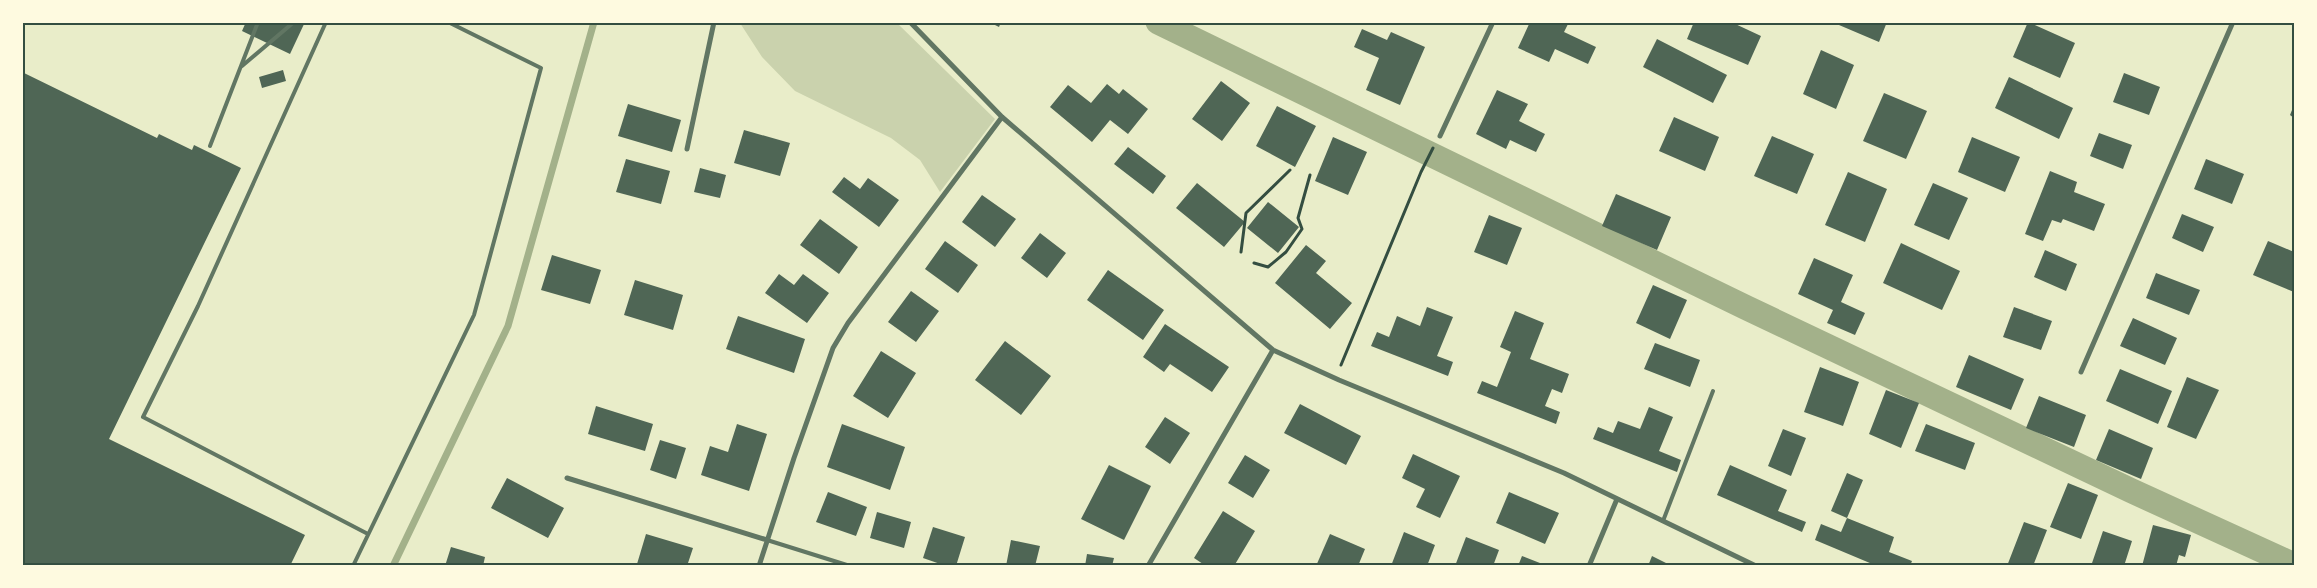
<svg xmlns="http://www.w3.org/2000/svg" width="2317" height="588" font-family="'Source Serif 4',serif">
  <style>
    .green { fill: #cad2ad }
    .lines { fill: none; stroke-linecap: round; stroke-linejoin: round }
    .stream { stroke: #a3b18a; stroke-width: 7 }
    .canal { stroke: #a3b18a; stroke-width: 25 }
    .building { fill: #4f6655 }
    .path { stroke: #344e41; stroke-width: 3 }
    .service { stroke: #617663; stroke-width: 4 }
    .minor { stroke: #617663; stroke-width: 5 }
    .neatline { fill: none; stroke: #344e41; stroke-width: 2 }
  </style>
  <rect width="100%" height="100%" fill="#e9edc9"/>
  <!-- green -->
  <path class="green" d="M740 23H897L995 119 940 192 920 160 891 138 795 91 762 57Z"/>
  <g class="lines">
    <!-- stream -->
    <path class="stream" d="M393 566 508 326 594 22"/>
    <!-- canal -->
    <path class="canal" d="M1158 22 1747 308 2132 491 2294 565"/>
  </g>
  <!-- building -->
  <path class="building" d="M246 22H305L290 54 242 31Z
    M989 22H1001L999 27Z
    M1530 22H1569L1564 32 1596 47 1588 64 1555 49 1549 62 1518 48Z
    M1694 22H1731L1761 36 1748 65 1687 39Z
    M1839 22H1887L1879 42 1839 25Z
    M2028 22 2075 43 2060 78 2013 57Z
    M1362 29 1387 40 1391 32 1425 47 1400 105 1366 90 1379 58 1354 47Z
    M1657 39 1727 75 1713 103 1643 67Z
    M1821 50 1854 65 1836 109 1803 94Z
    M283 70 286 81 262 88 259 77Z
    M22 72 157 138 159 134 192 150 194 145 241 168 109 439 305 535 290 566H22Z
    M2124 73 2160 87 2149 115 2113 102Z
    M2009 77 2073 108 2059 139 1995 108Z
    M1221 81 1250 103 1222 141 1192 119Z
    M1107 84 1119 94 1123 89 1148 109 1128 134 1110 120 1092 142 1050 107 1068 85 1091 103Z
    M1497 90 1528 104 1519 121 1545 134 1536 152 1510 140 1506 149 1476 134Z
    M1884 93 1927 111 1906 159 1863 141Z
    M628 104 681 120 672 152 618 136Z
    M2294 105V118L2290 115Z
    M1277 106 1316 126 1295 167 1256 146Z
    M1674 117 1719 137 1705 171 1659 151Z
    M744 130 790 143 780 176 734 163Z
    M2099 133 2132 145 2123 169 2090 156Z
    M1772 136 1814 154 1797 194 1754 176Z
    M1333 137 1367 152 1348 195 1315 181Z
    M1972 137 2020 157 2005 192 1958 172Z
    M1128 147 1166 176 1153 194 1114 164Z
    M626 159 670 171 661 204 616 192Z
    M2206 159 2244 174 2232 204 2194 189Z
    M700 168 726 175 720 198 694 192Z
    M2050 171 2077 182 2074 192 2105 204 2094 231 2063 219 2061 223 2052 220 2043 241 2025 234Z
    M1848 172 1887 189 1865 242 1825 225Z
    M844 177 860 189 868 178 899 200 879 227 832 192Z
    M1197 183 1245 222 1224 247 1176 208Z
    M1933 183 1968 198 1949 240 1914 225Z
    M1616 194 1671 217 1657 250 1602 226Z
    M982 195 1016 219 995 247 962 222Z
    M1268 202 1299 227 1278 253 1247 228Z
    M2182 214 2214 227 2203 252 2172 238Z
    M1489 215 1522 228 1507 265 1474 252Z
    M820 219 858 247 839 274 800 245Z
    M1040 233 1066 253 1047 278 1021 258Z
    M945 241 978 265 958 293 925 269Z
    M2268 241 2294 252V292L2253 275Z
    M1901 243 1960 271 1942 310 1883 283Z
    M1306 245 1326 261 1316 273 1352 303 1330 329 1275 283Z
    M2045 250 2077 264 2066 291 2034 277Z
    M552 255 601 270 590 304 541 290Z
    M1814 258 1853 275 1841 302 1865 313 1855 335 1827 323 1833 310 1798 294Z
    M1108 270 1164 310 1143 340 1087 300Z
    M2156 273 2200 290 2189 315 2146 298Z
    M779 274 794 285 803 274 829 293 807 323 765 293Z
    M635 280 683 295 673 330 624 315Z
    M1653 285 1687 300 1670 339 1636 323Z
    M911 291 939 311 916 342 888 322Z
    M1427 307 1453 317 1437 356 1453 362 1448 376 1371 346 1377 332 1389 337 1397 316 1420 326Z
    M2014 307 2052 321 2041 350 2003 337Z
    M1515 311 1544 323 1530 359 1569 374 1562 393 1552 389 1545 406 1560 412 1556 424 1477 393 1482 381 1497 387 1511 352 1500 347Z
    M738 316 805 339 794 373 726 349Z
    M2133 318 2177 338 2165 365 2120 346Z
    M1165 324 1229 367 1212 392 1170 364 1164 372 1143 357Z
    M1005 341 1051 376 1021 415 975 380Z
    M1655 343 1700 360 1690 387 1644 369Z
    M881 351 916 373 888 418 853 396Z
    M1969 355 2024 379 2011 410 1956 387Z
    M1820 367 1859 382 1843 426 1804 412Z
    M2120 369 2172 391 2158 424 2106 401Z
    M2187 377 2219 390 2196 439 2167 427Z
    M1886 390 1919 403 1901 448 1869 434Z
    M2039 396 2086 415 2074 447 2026 428Z
    M1300 404 1361 436 1346 465 1284 433Z
    M596 406 653 424 645 451 588 434Z
    M1649 407 1673 417 1659 451 1681 460 1677 472 1593 439 1598 427 1613 433 1618 421 1640 429Z
    M1165 417 1190 433 1170 464 1145 447Z
    M737 424 767 434 749 491 701 475 710 446 728 452Z
    M842 424 905 447 890 490 827 467Z
    M1926 424 1975 443 1965 470 1915 451Z
    M1783 429 1806 438 1791 476 1768 466Z
    M2109 429 2153 448 2141 479 2096 460Z
    M660 440 686 448 676 479 650 470Z
    M1413 454 1460 476 1440 518 1416 507 1425 489 1402 478Z
    M1245 455 1270 470 1253 498 1228 483Z
    M1109 465 1151 486 1124 540 1081 519Z
    M1730 465 1787 490 1778 511 1806 522 1802 532 1717 495Z
    M1847 473 1863 480 1847 518 1894 537 1889 552 1912 561 1910 566H1877L1815 540 1821 524 1841 532 1847 518 1831 511Z
    M507 478 564 508 548 538 491 508Z
    M2068 483 2098 495 2081 539 2050 527Z
    M828 492 867 507 856 536 816 522Z
    M1509 492 1559 513 1545 544 1496 523Z
    M1223 511 1255 531 1234 566H1206L1194 558Z
    M877 512 911 522 904 548 870 538Z
    M2024 522 2047 530 2033 566H2007Z
    M2153 525 2191 535 2185 557 2179 555 2176 566H2142Z
    M933 527 965 537 956 566H946L923 558Z
    M2103 531 2132 541 2124 566H2091Z
    M1404 532 1435 545 1427 566H1391Z
    M646 534 693 548 687 566 637 564Z
    M1330 534 1365 549 1358 566H1316Z
    M1466 537 1499 550 1493 566H1455Z
    M1011 540 1040 546 1035 566H1006Z
    M451 547 485 557 483 566H445Z
    M1087 554 1114 558 1112 566H1085Z
    M1522 556 1545 565V566H1518Z
    M1652 556 1672 566H1648Z"/>
  <g class="lines">
    <!-- path -->
    <path class="path" d="M1241 252 1246 213 1290 170
      M1254 263 1268 267 1286 252 1302 229 1298 218 1310 175
      M1341 365 1421 172 1433 148"/>
    <!-- service -->
    <path class="service" d="M326 22 198 306 143 417 368 534
      M242 66 294 22
      M210 146 258 22
      M1663 521 1713 391
      M767 540 850 566
      M353 566 474 315 541 68 448 22"/>
    <!-- minor -->
    <path class="minor" d="M910 22 1002 117 1273 350 1339 380 1564 473 1756 566
      M1440 136 1493 22
      M687 149 714 22
      M2081 372 2233 22
      M567 478 767 540
      M759 566 794 458 833 348 848 323 1002 117
      M1148 566 1273 350
      M1589 566 1617 499"/>
  </g>
  <!-- border -->
  <rect width="2317" height="588" fill="none" stroke="#fefae0" stroke-width="48"/>
  <rect x="24" y="24" width="2269" height="540" class="neatline"/>
</svg>
